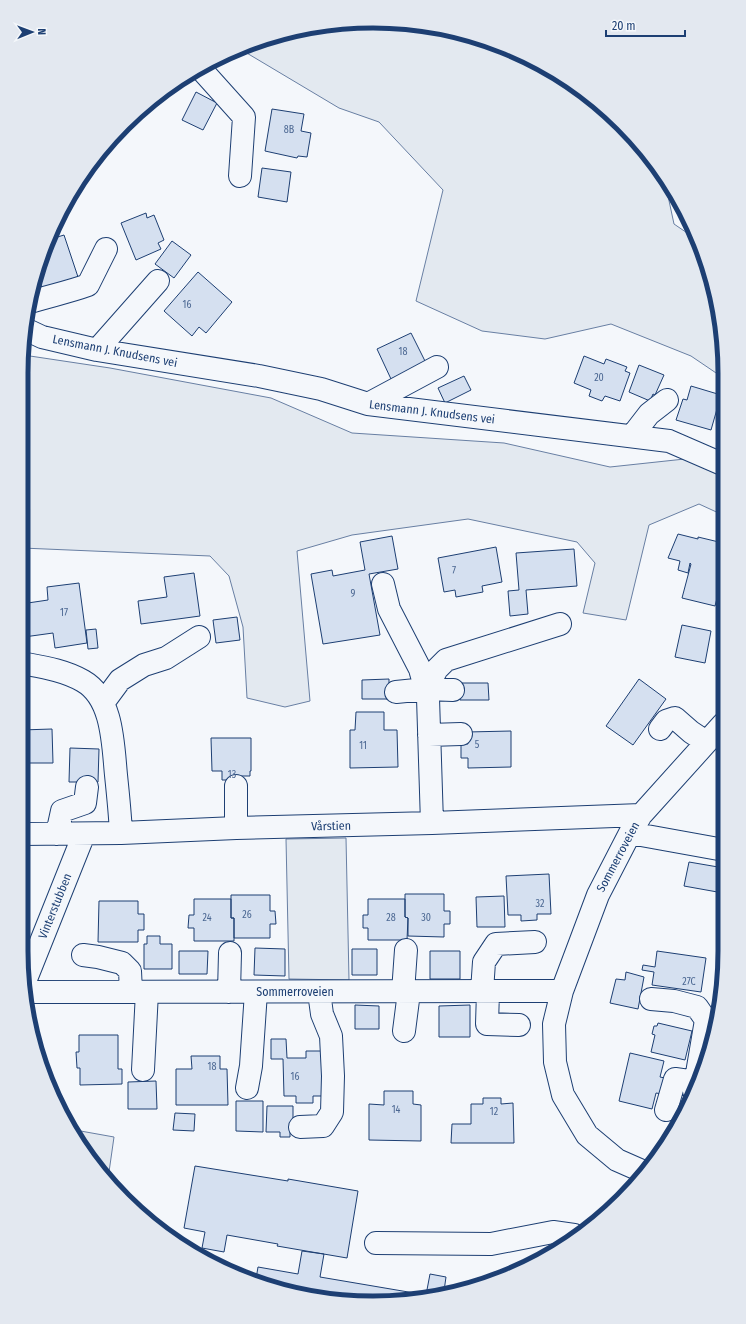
<svg xmlns="http://www.w3.org/2000/svg" width="746" height="1324" font-family="'Fira Sans Condensed',sans-serif">
  <style>
    .green { fill: #e3e9f0; stroke: #687fa3 }
    .parking { fill: #e3e8f0; stroke: #687fa3 }
    .building { fill: #d5e0f0; stroke: #1d3f73 }
    .lines { fill: none; stroke-linecap: round; stroke-linejoin: round }
    .minor-casing { stroke: #1d3f73; stroke-width: 24 }
    .path { stroke: #5e769c; stroke-width: 2.5; stroke-dasharray: 3 2; stroke-linecap: butt }
    .minor { stroke: #f4f7fb; stroke-width: 22 }
    .labels { text-anchor: middle; stroke-width: 3; stroke-linejoin: round; paint-order: stroke }
    .number-label { font-size: 10px; fill: #4b6792 }
    .street-label { font-size: 12px; fill: #1d3f73; stroke: #f4f7fb }
    .rim { fill: none; stroke: #1d3f73; stroke-width: 5 }
  </style>
  <rect width="100%" height="100%" fill="#f4f7fb"/>
  <!-- green -->
  <path class="green" d="M350 22 419 24 486 40 549 68 622 124 666 178 667 179 665 182 674 224 696 239 706 260 722 327V377L691 356 611 324 545 339 482 331 416 301 443 190 379 122 339 108 240 49 282 33Z
    M30 356 110 368 271 398 352 433 504 443 610 467 722 455 723 515 699 504 649 525 626 620 583 613 595 563 577 542 468 519 352 535 297 551 310 701 285 707 247 698 243 627 229 576 210 556 22 548V361Z
    M346 838 349 980 289 979 286 839Z
    M75 1130 114 1137 108 1179 94 1165Z"/>
  <!-- parking -->
  <path class="parking" d="M173 1240 194 1244 199 1253 177 1244Z"/>
  <!-- building -->
  <path class="building" d="M196 92 217 103 203 130 182 120Z
    M272 109 304 114 301 131 311 133 307 157 298 156 297 158 265 151Z
    M262 168 291 172 287 202 258 197Z
    M146 213 147 218 154 215 164 240 158 243 161 249 136 260 121 223Z
    M64 235 78 277 42 289 37 273 51 239Z
    M172 241 191 255 174 278 155 264Z
    M198 272 232 302 206 333 199 327 192 336 164 311Z
    M411 333 426 363 391 379 377 349Z
    M584 356 604 364 606 359 627 367 625 371 630 373 620 401 605 396 602 401 589 396 591 390 574 383Z
    M639 365 664 375 655 395 653 394 650 401 629 392Z
    M464 376 471 390 445 403 438 388Z
    M691 386 721 395 711 430 676 420 683 399 687 400Z
    M678 534 698 539V537L723 543V575L715 606 682 598 691 564 690 563 688 573 678 570 680 561 668 558Z
    M392 536 398 569 369 574 380 635 323 644 311 574 332 570 333 576 365 570 360 542Z
    M496 547 502 582 482 586 483 592 456 597 455 590 444 592 438 558Z
    M574 549 577 586 526 590 528 614 510 616 508 591 519 590 516 553Z
    M194 573 200 616 141 624 138 601 167 597 164 577Z
    M79 583 87 643 55 648 53 633 24 637 21 621V604L48 600 47 587Z
    M237 617 240 640 216 643 213 620Z
    M682 625 711 631 705 663 675 657Z
    M96 629 98 648 88 649 86 630Z
    M389 679V699H362V680Z
    M639 679 666 699 633 745 606 726Z
    M460 683H488L489 700H460Z
    M356 712H384V730H397L398 767 350 768V730H355Z
    M52 729 53 763H21V730Z
    M511 731V767L468 768V758H461V744H468L467 732Z
    M211 738H251V771H250V776H239V780H222V771H212Z
    M70 748 99 749 98 782H69Z
    M689 862 724 868 723 893 684 886Z
    M549 874 551 914H537V920L521 921V915H508L506 876Z
    M405 894H444V911H450V924H444V937L408 936V918L405 917Z
    M231 895H270V911H275L276 924H270V938H234V918H231Z
    M504 896 505 927H477L476 897Z
    M194 899H231V918H234V941H194V928H188L189 915H194Z
    M368 899H405V917L408 918 407 940H368V928H363V915H368Z
    M99 901H138V914H144V930H138V942H98Z
    M147 936H160V944H172V969H144V944H147Z
    M255 948 285 949V976L254 975Z
    M352 949H377V975H352Z
    M179 951H208L207 974H179Z
    M430 951H460V979H430Z
    M657 951 706 958 701 992 652 985 654 972 642 970 643 965 655 967Z
    M626 972 644 977 638 1009 610 1003 616 979 625 980Z
    M355 1005 379 1006V1029H355Z
    M470 1005V1037H439V1006Z
    M658 1023 692 1031 685 1060 651 1052 655 1035 652 1034 654 1026H657Z
    M79 1035H118V1069H122V1084L80 1085V1068H77L76 1052H79Z
    M271 1039H286L287 1058H306V1051H325L326 1096H313V1103H296V1096H284L283 1059H271Z
    M630 1053 664 1061 660 1077 665 1078 662 1094 656 1093 652 1109 619 1101Z
    M191 1056H220V1069H227L228 1105H176V1069H192Z
    M156 1081 157 1109H128V1082Z
    M384 1091H413V1104L421 1105V1141L369 1140V1104L384 1105Z
    M483 1098H501V1104L513 1103 514 1143H451L452 1124H471V1104H483Z
    M236 1101H263V1132L236 1131Z
    M267 1106H293V1131H290V1137H280V1132H266Z
    M175 1113 195 1114 194 1131 173 1130Z
    M195 1166 288 1181V1179L358 1191 347 1258 277 1246 278 1244 227 1235 224 1252 202 1248 205 1232 184 1228Z
    M302 1251 324 1254 320 1277 426 1295 430 1274 446 1277 444 1291 396 1302 282 1291 256 1279 258 1267 298 1274Z"/>
  <g class="lines">
    <defs>
      <path id="minor" d="M200 68 244 117 240 176
        M30 302C49 296 69 292 88 285L106 249
        M25 329 42 337 97 350 259 376 321 389 368 404 669 441 722 464
        M97 350 158 281
        M368 404 437 367
        M632 436 649 414 667 400
        M383 584 389 609 420 669 428 698 432 823
        M21 663C42 667 64 670 83 681 113 698 113 745 116 775 118 794 120 814 121 833
        M426 689 437 669 446 660 560 624
        M396 692 426 689 453 690
        M103 703 120 680 144 665 166 658 199 637
        M660 729 666 721 675 718 691 732 706 742
        M429 735 461 734
        M236 786V828
        M630 833 724 850
        M21 834 121 833 236 828 432 823 641 815
        M57 834 62 811 85 803 87 787
        M83 955 98 957 122 963 130 971 131 992
        M26 979 84 834
        M482 991 484 962 496 944 535 942
        M28 992 562 991
        M229 992 230 953
        M403 992 406 950
        M488 992 487 1024 519 1025
        M651 999 674 1001 697 1007 706 1020 694 1091
        M404 1031 409 992
        M143 1070 147 992
        M247 1088 251 1066 256 992
        M666 1110 675 1079 696 1082
        M300 1127 323 1126 332 1112 333 1076 331 1036 322 1014 319 992
        M642 1171 617 1160 587 1135 563 1095 555 1062 554 1024 562 991 598 895 630 833 641 815 723 724
        M376 1243 491 1244 553 1232 574 1235"/>
    </defs>
    <!-- minor casing -->
    <use href="#minor" class="minor-casing"/>
    <!-- path -->
    <path class="path" d="M537 63 540 67 550 69"/>
    <!-- minor -->
    <use href="#minor" class="minor"/>
  </g>
  <g class="labels">
    <!-- number labels -->
    <g class="number-label">
      <text x="289" y="133">8B</text>
      <text x="187" y="308">16</text>
      <text x="403" y="355">18</text>
      <text x="599" y="381">20</text>
      <text x="454" y="574">7</text>
      <text x="353" y="597">9</text>
      <text x="64" y="616">17</text>
      <text x="477" y="748">5</text>
      <text x="363" y="749">11</text>
      <text x="232" y="778">13</text>
      <text x="540" y="907">32</text>
      <text x="247" y="918">26</text>
      <text x="207" y="921">24</text>
      <text x="391" y="921">28</text>
      <text x="426" y="921">30</text>
      <text x="689" y="985">27C</text>
      <text x="212" y="1070">18</text>
      <text x="295" y="1080">16</text>
      <text x="396" y="1113">14</text>
      <text x="494" y="1115">12</text>
    </g>
    <!-- street labels -->
    <g class="street-label">
      <text transform="translate(115 351) rotate(11)" y="4">Lensmann J. Knudsens vei</text>
      <text transform="translate(432 412) rotate(7)" y="4">Lensmann J. Knudsens vei</text>
      <text transform="translate(331 826) rotate(-1)" y="4">Vårstien</text>
      <text transform="translate(618 857) rotate(-62)" y="4">Sommerroveien</text>
      <text transform="translate(55 906) rotate(-68)" y="4">Vinterstubben</text>
      <text x="295" y="996">Sommerroveien</text>
    </g>
  </g>
  <!-- crop -->
  <path d="M0 0H746V1324H0ZM373 28H373A345 345 0 0 1 718 373V951A345 345 0 0 1 373 1296H373A345 345 0 0 1 28 951V373A345 345 0 0 1 373 28Z" fill="#e3e8f0" fill-rule="evenodd"/>
  <path class="rim" d="M373 28H373A345 345 0 0 1 718 373V951A345 345 0 0 1 373 1296H373A345 345 0 0 1 28 951V373A345 345 0 0 1 373 28Z"/>
  <!-- north arrow -->
  <g transform="translate(32 32) rotate(89)" stroke="#f4f7fb" stroke-width="3" paint-order="stroke">
  <path d="M0-3L7 15L0 10L-7 15Z" fill="#1d3f73"/>
  <text y="-6" font-size="11" font-weight="bold" text-anchor="middle" fill="#1d3f73">N</text>
  </g>
  <!-- scale -->
  <path d="M606 30v6h79v-6" fill="none" stroke="#1d3f73" stroke-width="2"/>
  <text x="612" y="30" font-size="12" fill="#1d3f73" stroke="#f4f7fb" stroke-width="3" paint-order="stroke">20 m</text>
</svg>
